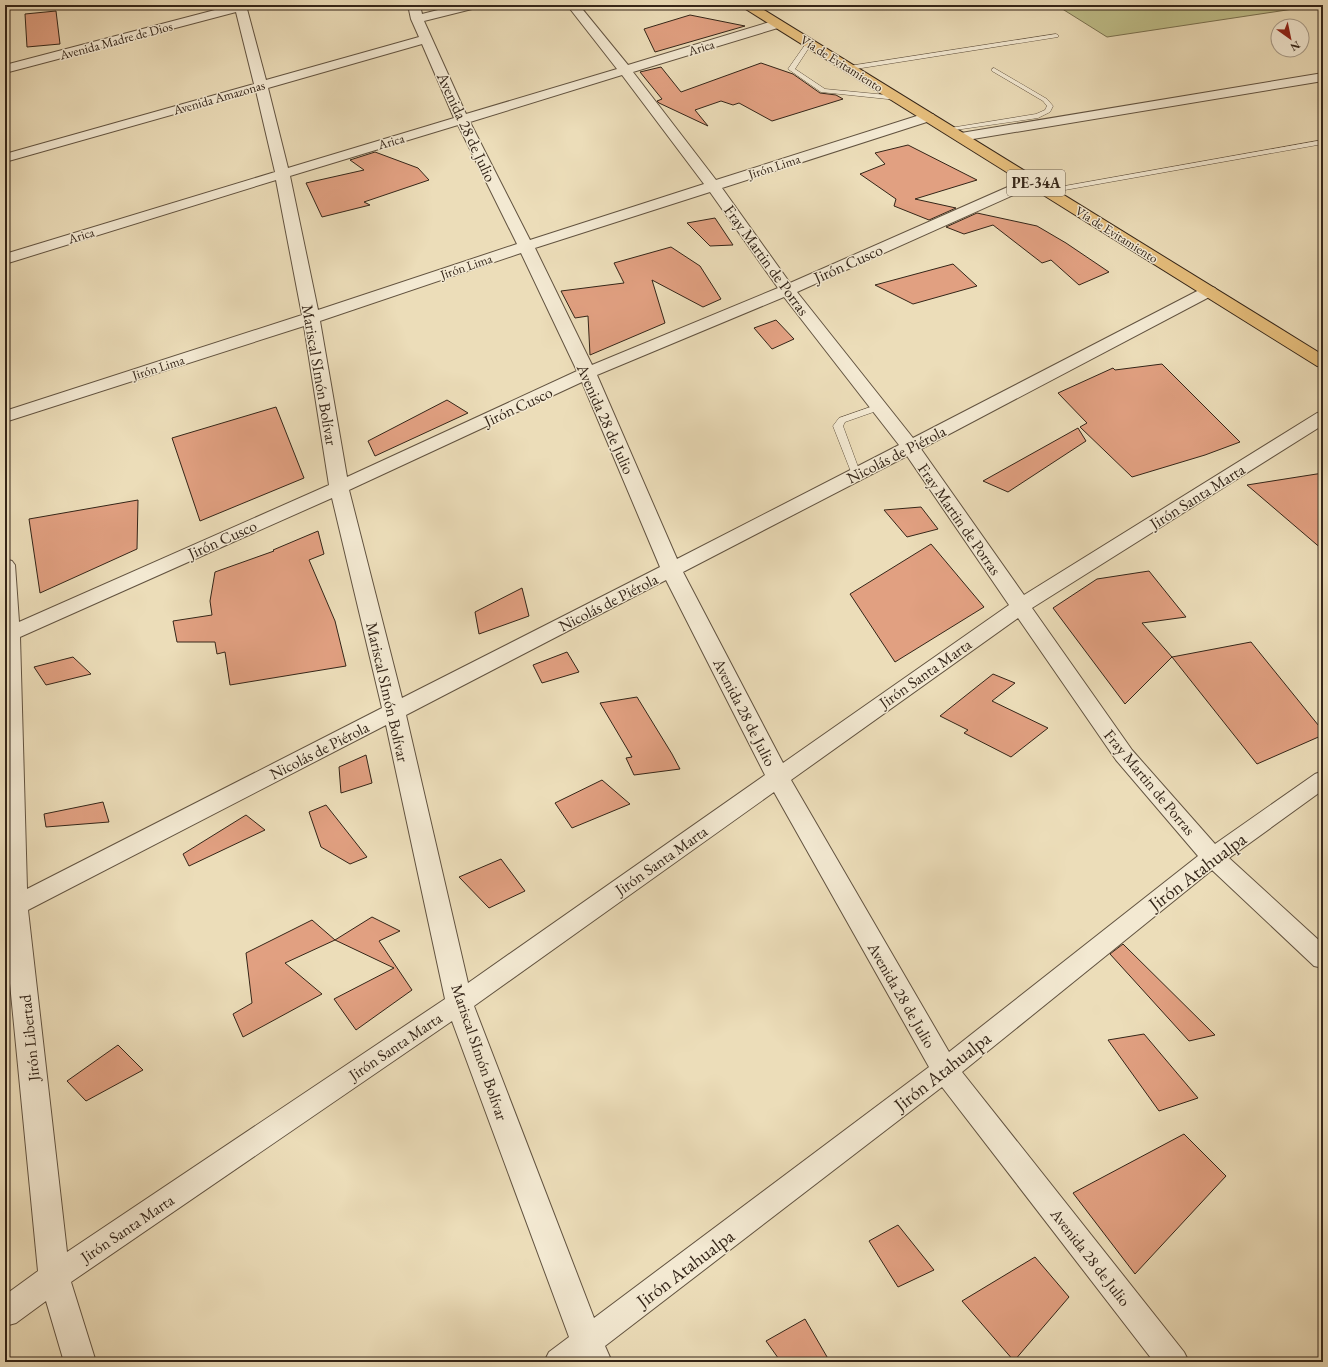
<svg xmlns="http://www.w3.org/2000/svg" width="1328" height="1367" font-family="'EB Garamond',serif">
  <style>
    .green { fill: #bfbf8a; stroke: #7a7251 }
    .building { fill: #e1a081; stroke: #342518 }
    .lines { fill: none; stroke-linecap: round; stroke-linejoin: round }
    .lane-casing { stroke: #625340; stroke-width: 1 }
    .street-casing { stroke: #625340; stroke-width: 2 }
    .highway-casing { stroke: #342518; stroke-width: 2 }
    .lane { fill: #f3e9d2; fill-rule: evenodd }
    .street { fill: #f3e9d2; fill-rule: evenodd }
    .highway { fill: #e6be7c; fill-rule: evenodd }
    .labels { text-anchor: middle; stroke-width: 3; stroke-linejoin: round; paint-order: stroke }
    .far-street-label { font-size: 13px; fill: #342518; stroke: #f3e9d2 }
    .shield { fill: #f3e9d2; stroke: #6d6050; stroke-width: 1 }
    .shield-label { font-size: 15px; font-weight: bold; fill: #342518 }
    .street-label { font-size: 16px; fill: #342518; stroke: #f3e9d2 }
    .near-street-label { font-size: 19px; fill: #342518; stroke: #f3e9d2 }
  </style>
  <rect width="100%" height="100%" fill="#ecddb9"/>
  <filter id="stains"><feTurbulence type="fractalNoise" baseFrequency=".005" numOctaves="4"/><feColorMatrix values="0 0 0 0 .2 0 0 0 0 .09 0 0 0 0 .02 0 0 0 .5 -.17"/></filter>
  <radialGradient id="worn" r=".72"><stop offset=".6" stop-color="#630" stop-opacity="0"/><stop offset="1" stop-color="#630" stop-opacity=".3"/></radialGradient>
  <!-- green -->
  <path class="green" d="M1056 5H1296L1300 8 1107 37Z"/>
  <!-- building -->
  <path class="building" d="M56 11 60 44 27 47 25 14Z
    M690 15 745 26 655 52 644 29Z
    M761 63 793 74 820 93 836 95 843 99 772 121 739 103 733 105 721 101 695 110 708 126 659 103 657 101 662 99 640 72 661 67 681 92Z
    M908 145 977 180 915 199 956 208 929 220 894 206 896 199 860 174 885 164 875 153Z
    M375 152 418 168 429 180 364 202 370 205 322 217 306 183 364 170 350 160Z
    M977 213 1037 226 1066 243 1109 272 1079 285 1051 260 1042 263 993 225 964 234 946 227Z
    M715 218 733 245 710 246 687 223Z
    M671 247 700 266 721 299 703 307 652 280 665 323 590 355 588 316 575 318 561 291 624 283 614 263Z
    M953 264 977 286 913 304 875 285Z
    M776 320 794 339 772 349 754 328Z
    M1162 364 1240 442 1205 455 1132 477 1080 427 1087 423 1058 393 1113 368 1115 370Z
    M447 400 468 413 375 456 368 441Z
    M276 407 304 478 200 521 172 438Z
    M1078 428 1086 441 1008 492 983 481Z
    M1323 473V550L1247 485Z
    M138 500 137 549 40 593 29 519Z
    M921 507 938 529 907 537 884 510Z
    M318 531 324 554 309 560 335 621 346 666 230 685 225 652 217 654 215 642H177L173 621 212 615 210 601 215 572 274 551 273 550Z
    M931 544 984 607 895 662 850 594Z
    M1149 571 1186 617 1142 623 1172 657 1125 704 1053 608 1097 579Z
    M522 588 529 616 479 634 475 612Z
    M1251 642 1323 731V735L1257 764 1172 657Z
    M567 652 579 672 542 683 533 665Z
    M73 657 91 674 46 685 34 667Z
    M993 674 1015 683 992 701 1048 728 1011 757 964 733 968 730 940 716Z
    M637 697 672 754 680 769 634 775 626 758 632 757 600 703Z
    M366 755 372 783 341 793 339 767Z
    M602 780 630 804 572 828 555 803Z
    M103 802 109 822 46 827 44 814Z
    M326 805 367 857 350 864 321 847 309 812Z
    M246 815 265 830 189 866 183 854Z
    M501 859 525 891 489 908 459 877Z
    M372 917 400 931 379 941 412 990 356 1030 334 999 394 968 335 940Z
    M312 920 335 940 285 963 322 994 243 1037 233 1014 252 1003 246 953Z
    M1123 944 1215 1035 1189 1041 1110 954Z
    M1144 1034 1198 1098 1159 1111 1108 1040Z
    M118 1045 143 1070 86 1101 67 1081Z
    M1184 1134 1226 1176 1135 1274 1073 1193Z
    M898 1225 934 1270 898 1287 869 1241Z
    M1035 1257 1069 1297 1014 1361 962 1301Z
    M805 1319 830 1362H781L766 1341Z"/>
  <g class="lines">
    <defs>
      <path id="lane" d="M1056 34 1058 35V37L849 70 846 68 849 66Z
        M809 41 812 43 795 69 825 89 897 96 900 98 897 100 821 92 788 69 807 42Z
        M994 68 1047 99 1053 106 1050 112 1038 118 948 131 947 130 950 128 1036 114 1045 110 1047 106 1043 101 992 71V69Z
        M1323 140V144L1048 193 1044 191 1048 189Z
        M879 404 882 405 883 407 882 409 845 422 843 426 861 475 856 478 853 477 833 426 839 418Z"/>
      <path id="street" d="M234 5H256L254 8 247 9 266 80 419 37 411 19 408 5H420L422 14 458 5H478L476 8 424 21 466 114 617 69 567 5H579L628 65 773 21H781L783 24 781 27 633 72 716 180 923 114H933L935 117 933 120 722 188 790 283 1028 178 1033 177 1038 178 1040 181 1038 184 797 292 913 438 1203 288 1209 286 1215 288 1217 291 1215 294 921 449 1024 595 1317 413 1323 412V425L1032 608 1132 750 1215 844 1315 774 1323 771V790L1229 858 1323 944V968L1314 966 1212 870 962 1072 1184 1352 1189 1362H1154L942 1087 605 1346 612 1362H544L549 1352 569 1337 452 1021 71 1282 96 1362H64L46 1301 16 1323 5 1326V1295L38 1271 5 932V559L12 561 15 565 19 622 329 485 304 326 5 422V411L302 315 276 180 5 264V254L275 172 256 91 5 162V154L254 84 236 12 5 73V65ZM422 44 454 118 288 168 268 88ZM622 75 704 184 530 240 470 122ZM458 125 517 244 318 310 290 176ZM710 192 778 288 592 365 535 248ZM521 253 577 371 347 477 320 321ZM784 297 899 445 677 559 597 375ZM582 382 660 567 402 698 349 490ZM907 456 1009 605 783 763 683 572ZM332 498 382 708 27 889 20 637ZM666 580 765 775 468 983 406 715ZM1018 618 1116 760 1198 856 949 1052 791 780ZM386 725 445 999 67 1252 28 910ZM774 792 929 1067 594 1318 474 1006Z
        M1323 73V81L961 141 956 140 954 137 956 134 961 133Z"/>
      <path id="highway" d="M742 5H756L1323 355V367L1317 366 744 8Z"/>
    </defs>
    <!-- lane casing -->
    <use href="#lane" class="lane-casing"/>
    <!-- street casing -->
    <use href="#street" class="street-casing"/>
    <!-- highway casing -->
    <use href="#highway" class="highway-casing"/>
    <!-- lane -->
    <use href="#lane" class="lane"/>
    <!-- street -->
    <use href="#street" class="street"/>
    <!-- highway -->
    <use href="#highway" class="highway"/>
  </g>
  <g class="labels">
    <!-- far-street labels -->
    <g class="far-street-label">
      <text transform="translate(116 40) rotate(-15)" y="5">Avenida Madre de Dios</text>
      <text transform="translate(701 47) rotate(-17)" y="5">Arica</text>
      <text transform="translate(842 63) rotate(32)" y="5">Vía de Evitamiento</text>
      <text transform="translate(219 97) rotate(-16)" y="5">Avenida Amazonas</text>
      <text transform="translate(391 141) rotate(-16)" y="5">Arica</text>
      <text transform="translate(774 166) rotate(-18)" y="5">Jirón Lima</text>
      <text transform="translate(1117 234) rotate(32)" y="5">Vía de Evitamiento</text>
      <text transform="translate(81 235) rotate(-17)" y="5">Arica</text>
      <text transform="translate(466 266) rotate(-19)" y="5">Jirón Lima</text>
      <text transform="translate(158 367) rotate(-18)" y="5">Jirón Lima</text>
    </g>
    <!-- shield labels -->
    <rect class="shield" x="1007" y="170" width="58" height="26" rx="3"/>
    <g class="shield-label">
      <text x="1036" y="188">PE-34A</text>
    </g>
    <!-- street labels -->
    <g class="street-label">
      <text transform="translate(467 127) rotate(65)" y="6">Avenida 28 de Julio</text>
      <text transform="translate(767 260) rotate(54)" y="6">Fray Martin de Porras</text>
      <text transform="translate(848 263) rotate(-24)" y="6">Jirón Cusco</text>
      <text transform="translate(320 375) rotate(80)" y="6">Mariscal SImón Bolívar</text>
      <text transform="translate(518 406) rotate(-25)" y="6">Jirón Cusco</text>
      <text transform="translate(606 419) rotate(66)" y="6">Avenida 28 de Julio</text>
      <text transform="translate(896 454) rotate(-27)" y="6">Nicolás de Piérola</text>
      <text transform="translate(1197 496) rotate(-32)" y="6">Jirón Santa Marta</text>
      <text transform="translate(960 519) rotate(55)" y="6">Fray Martin de Porras</text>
      <text transform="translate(222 539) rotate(-24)" y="6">Jirón Cusco</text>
      <text transform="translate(608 602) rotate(-27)" y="6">Nicolás de Piérola</text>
      <text transform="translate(925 673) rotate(-35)" y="6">Jirón Santa Marta</text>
      <text transform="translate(388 692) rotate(77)" y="6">Mariscal SImón Bolívar</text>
      <text transform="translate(745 712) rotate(63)" y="6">Avenida 28 de Julio</text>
      <text transform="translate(319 750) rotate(-27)" y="6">Nicolás de Piérola</text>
      <text transform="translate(1150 782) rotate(50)" y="6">Fray Martin de Porras</text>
      <text transform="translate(661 860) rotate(-35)" y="6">Jirón Santa Marta</text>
      <text transform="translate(902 995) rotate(60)" y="6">Avenida 28 de Julio</text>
      <text transform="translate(29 1038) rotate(-96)" y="6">Jirón Libertad</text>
      <text transform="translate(395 1046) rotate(-34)" y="6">Jirón Santa Marta</text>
      <text transform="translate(480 1052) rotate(71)" y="6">Mariscal SImón Bolívar</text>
      <text transform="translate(127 1228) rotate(-34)" y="6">Jirón Santa Marta</text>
      <text transform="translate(1091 1257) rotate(52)" y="6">Avenida 28 de Julio</text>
    </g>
    <!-- near-street labels -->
    <g class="near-street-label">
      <text transform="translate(1197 871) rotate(-37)" y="7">Jirón Atahualpa</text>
      <text transform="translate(942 1071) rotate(-38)" y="7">Jirón Atahualpa</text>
      <text transform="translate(685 1268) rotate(-37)" y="7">Jirón Atahualpa</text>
    </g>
  </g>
  <!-- margin -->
  <rect width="1328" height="1367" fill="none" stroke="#ecddb9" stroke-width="20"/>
  <rect x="6" y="6" width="1316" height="1355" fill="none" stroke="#342518" stroke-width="2"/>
  <rect x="10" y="10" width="1308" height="1347" fill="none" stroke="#342518"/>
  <!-- north arrow -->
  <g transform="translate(1290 38) rotate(147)"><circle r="19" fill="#f3e9d2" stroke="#a79b88"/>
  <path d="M0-3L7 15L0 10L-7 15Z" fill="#8f2418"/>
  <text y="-6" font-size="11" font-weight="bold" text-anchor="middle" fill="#342518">N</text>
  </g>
  <rect width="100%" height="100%" filter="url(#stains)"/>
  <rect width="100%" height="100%" fill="url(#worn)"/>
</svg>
